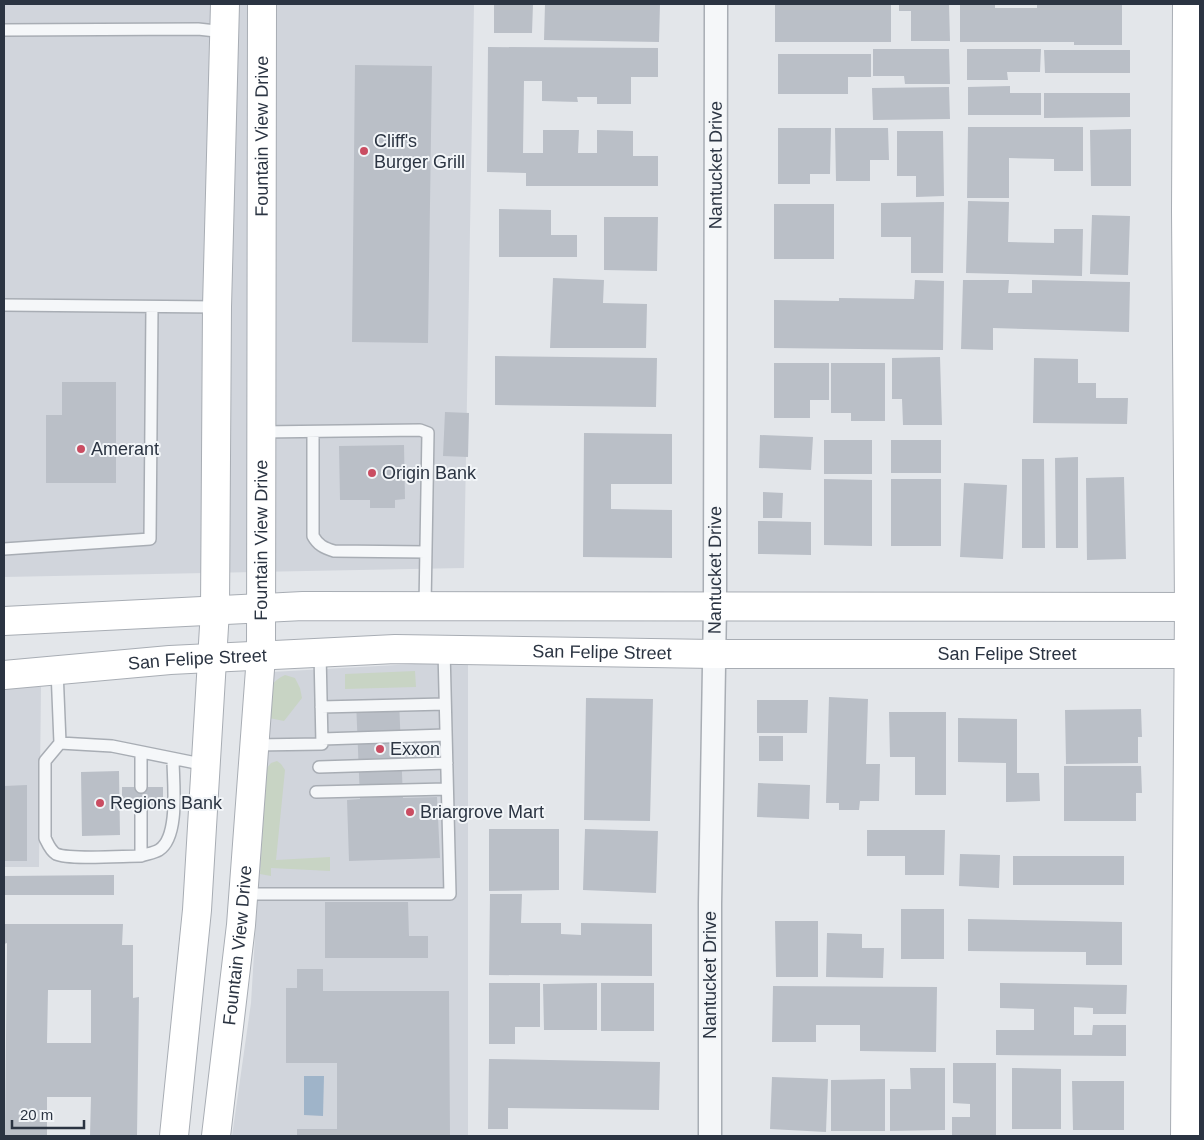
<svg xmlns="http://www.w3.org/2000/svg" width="1204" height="1140" font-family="Helvetica,sans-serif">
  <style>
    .built { fill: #d1d5dc }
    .green { fill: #c8d4c4 }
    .water { fill: #9fb4c9 }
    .building { fill: #babfc7; fill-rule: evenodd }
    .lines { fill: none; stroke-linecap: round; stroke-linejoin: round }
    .lane-casing { stroke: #a8adb4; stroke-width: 14 }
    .street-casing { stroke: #a8adb4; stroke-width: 25 }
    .secondary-casing { stroke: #a8adb4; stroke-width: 30 }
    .lane { stroke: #f5f7f9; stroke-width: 11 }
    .street { stroke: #f5f7f9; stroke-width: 22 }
    .secondary { stroke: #fff; stroke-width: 28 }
    .poi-dot { fill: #ca4d62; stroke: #f2f5f8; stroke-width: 2 }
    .labels { text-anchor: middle; stroke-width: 4; stroke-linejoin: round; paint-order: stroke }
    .street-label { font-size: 18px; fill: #2b3442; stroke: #f2f5f8 }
    .poi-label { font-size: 18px; fill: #2b3442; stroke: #f2f5f8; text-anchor: start }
  </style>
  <rect width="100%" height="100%" fill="#e3e6ea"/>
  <!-- built -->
  <path class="built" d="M4 4H474L464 568 4 577Z
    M468 661V1136H232L251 1003 271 672Z
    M4 687H41L39 867H4Z"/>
  <!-- green -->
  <path class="green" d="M415 671 416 687 345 689V674Z
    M285 675 295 678 300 688 302 698 284 721 269 718C269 698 264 685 285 675Z
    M277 761 281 764 285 770 276 860 330 857V871L271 868V876L260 874 267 768 271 763Z"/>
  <!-- water -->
  <path class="water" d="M304 1076H324L323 1116 304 1115Z"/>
  <!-- building -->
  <path class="building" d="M494 4H533L532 33H494Z
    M545 4H660L659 42 544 40Z
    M775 4H891V42H775Z
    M899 4H949L950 41H911V11H899Z
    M960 4H995V8H1037V4H1122V45H1074V42H960Z
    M488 47 658 48V77H631V104H597V97H577L578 102 542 101V81H524L523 153H543V130H579L578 153H597V130L633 131V156H658V186H526V173L487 172Z
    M873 49H949L950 84H905L904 76H873Z
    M967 49H1041L1040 72H1007L1008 80H967Z
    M1044 50H1130V73H1045Z
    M778 54H871V77H848V94H778Z
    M355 65 432 66 428 343 352 342Z
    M1010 86V93H1041V115H968V87Z
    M949 87 950 119 873 120 872 88Z
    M1044 93H1130V117L1044 118Z
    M968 127H1083V171H1054V159L1009 158V198H967Z
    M778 128H831L830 174H810V184H778Z
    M835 128H888L889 160H870V181H836Z
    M1131 129V186H1091L1090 130Z
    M897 131H943L944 196 916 197V176H897Z
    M968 201 1009 202 1008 242 1054 243V229H1083L1082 276 966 273Z
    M944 202 943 273H911V237H881V203Z
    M774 204H834V259H774Z
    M499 209 551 210V235H577V257H499Z
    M1092 215 1130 216 1128 275 1090 274Z
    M604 217H658L657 271 604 270Z
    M553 278 604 280 603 303 647 304 646 348H550Z
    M915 280 944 281 943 350 774 348V300L839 301V298L914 299Z
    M963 280H1009L1008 293H1032V280L1130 282 1129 332 993 328V350L961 349Z
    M495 356 657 358 656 407 495 405Z
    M940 357 942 425H903L902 399H892V358Z
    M1034 358 1078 359V383H1096V398H1128L1127 424 1033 423Z
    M774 363H829V400H810V418H774Z
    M831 363H885V421H851V413H831Z
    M62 382H116V483H46V415H62Z
    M445 412 469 413 468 457 443 456Z
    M584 433 672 434V484H611V509L672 510V558L583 557Z
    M760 435 813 437 811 470 759 468Z
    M824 440H872V474H824Z
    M891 440H941V473H891Z
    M404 445 405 499 395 500V508H370V500H340L339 446Z
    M1078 457V548H1056L1055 458Z
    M1022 459H1044L1045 548H1022Z
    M1124 477 1126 559 1087 560 1086 478Z
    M824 479 872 480V546L824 545Z
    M891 479H941V546H891Z
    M964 483 1007 485 1003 559 960 557Z
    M763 492 783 493 782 518H763Z
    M758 521 811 522V555L758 554Z
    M829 697 868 699 866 764H880L879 801H860L859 810H839V803H826Z
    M586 698 653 699 650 821 584 820Z
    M399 700 403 798 437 797 440 858 349 861 347 800 360 799 356 701Z
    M757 700H808L807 733H757Z
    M1141 709 1142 737H1138V763L1066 764 1065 710Z
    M889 712H946V795H915V757H890Z
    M958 718 1017 719V773H1039L1040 801 1006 802V763L958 762Z
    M759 736H783V761H759Z
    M1064 766H1141L1142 793H1136V821H1064Z
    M119 771 120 835 82 836 81 772Z
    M758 783 810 785 809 819 757 817Z
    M27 785V861H4V786Z
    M122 787H163V806H122Z
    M489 829H559V890L489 891Z
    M585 829 658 831 656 893 583 890Z
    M867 830H945L944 875H905V856H867Z
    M960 854 1000 855 999 888 959 886Z
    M1013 856H1124V885H1013Z
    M114 875V895H4V876Z
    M490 894H522L521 923H561V934L581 935V923L652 924V976L489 975Z
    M325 902H408L409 936H428V958H325Z
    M901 909H944V959H901Z
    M968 919 1122 922V965H1086V952L968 951Z
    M775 921H818V977H776Z
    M4 924H123L122 945H133V998L139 997 137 1136H90L91 1097H47V1136H5L7 943 4 944ZM48 990H91V1043H47Z
    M827 933 862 934V948H884L883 978 826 977Z
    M297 969H323V991H449L450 1136H297V1129H337V1063H286V988H297Z
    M489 983H540V1027H515V1044H489Z
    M597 983V1030H544L543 984Z
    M601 983H654V1031H601Z
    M1000 983 1127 985 1126 1014H1093V1008L1074 1007V1035H1092L1093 1025H1126V1056L996 1055V1030H1034V1009L1000 1008Z
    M773 986 937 987 936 1052 860 1051V1025H816V1042H772Z
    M489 1059 660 1062 659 1110 508 1108V1129H488Z
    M953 1063H996V1136H952V1117H970V1104L953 1103Z
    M910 1068H945V1130L890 1131V1089H911Z
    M1012 1068 1061 1069V1129H1012Z
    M772 1077 828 1079 826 1132 770 1129Z
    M885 1079V1131H831V1080Z
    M1072 1081H1124V1130H1073Z"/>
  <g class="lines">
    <defs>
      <path id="lane" d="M4 30 198 29 225 32
        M4 305 217 307
        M261 432 420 430 428 433 425 606
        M313 432V536C318 545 324 548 334 551L426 552
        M4 549 150 539 152 307
        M57 670 60 743 112 746 206 765
        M321 707 445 704
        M322 739 446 735
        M60 743 45 761V838C48 844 50 850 56 854 70 860 123 856 141 856V806
        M254 745 322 744 320 653
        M319 767 447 763
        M141 787V752
        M316 792 447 789
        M141 856C146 854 154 853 159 850 180 837 173 781 173 759
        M243 894H450L444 650"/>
      <g id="street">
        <path id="s1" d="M710 1136V904L715 606 716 4"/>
      </g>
      <g id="secondary">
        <path d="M4 621 303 606 1200 607"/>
        <path id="s2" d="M4 675 170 660 395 649 714 654H1200"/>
        <path d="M174 1136 197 910 215 610 217 307 225 4"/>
        <path id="s3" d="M216 1136 241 925 261 656 262 4"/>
        <path d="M1185 1136 1189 607 1186 211 1187 4"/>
      </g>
    </defs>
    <!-- lane casing -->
    <use href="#lane" class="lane-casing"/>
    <!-- street casing -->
    <use href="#street" class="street-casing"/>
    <!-- secondary casing -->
    <use href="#secondary" class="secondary-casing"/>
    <!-- lane -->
    <use href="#lane" class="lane"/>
    <!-- street -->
    <use href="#street" class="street"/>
    <!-- secondary -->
    <use href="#secondary" class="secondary"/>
  </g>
  <!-- markers -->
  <g class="poi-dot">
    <circle cx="364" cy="151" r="5"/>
    <circle cx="81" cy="449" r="5"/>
    <circle cx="372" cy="473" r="5"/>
    <circle cx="380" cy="749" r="5"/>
    <circle cx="100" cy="803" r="5"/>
    <circle cx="410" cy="812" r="5"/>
  </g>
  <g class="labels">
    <!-- street labels -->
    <g class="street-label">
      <text dy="6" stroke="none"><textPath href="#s3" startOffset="1002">Fountain View Drive</textPath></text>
      <text dy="6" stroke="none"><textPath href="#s1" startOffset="971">Nantucket Drive</textPath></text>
      <text dy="6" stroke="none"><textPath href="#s3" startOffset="598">Fountain View Drive</textPath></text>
      <text dy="6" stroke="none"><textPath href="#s1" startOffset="566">Nantucket Drive</textPath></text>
      <text dy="6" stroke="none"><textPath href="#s2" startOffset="599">San Felipe Street</textPath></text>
      <text dy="6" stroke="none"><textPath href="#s2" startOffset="1004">San Felipe Street</textPath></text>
      <text dy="6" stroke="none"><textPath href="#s2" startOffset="194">San Felipe Street</textPath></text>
      <text dy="6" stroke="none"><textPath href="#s3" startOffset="192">Fountain View Drive</textPath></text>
      <text transform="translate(710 975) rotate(-90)" y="6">Nantucket Drive</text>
    </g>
    <!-- poi labels -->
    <g class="poi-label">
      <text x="374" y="147">Cliff's<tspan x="374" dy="21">Burger Grill</tspan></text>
      <text x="91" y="455">Amerant</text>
      <text x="382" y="479">Origin Bank</text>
      <text x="390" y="755">Exxon</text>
      <text x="110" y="809">Regions Bank</text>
      <text x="420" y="818">Briargrove Mart</text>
    </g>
  </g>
  <!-- border -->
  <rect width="1204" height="1140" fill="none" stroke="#2b3442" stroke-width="10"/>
  <!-- scale -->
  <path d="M12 1120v8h72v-8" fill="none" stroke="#2b3442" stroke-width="2.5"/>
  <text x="20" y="1120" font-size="15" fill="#2b3442" stroke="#f2f5f8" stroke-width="4" paint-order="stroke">20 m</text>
</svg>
